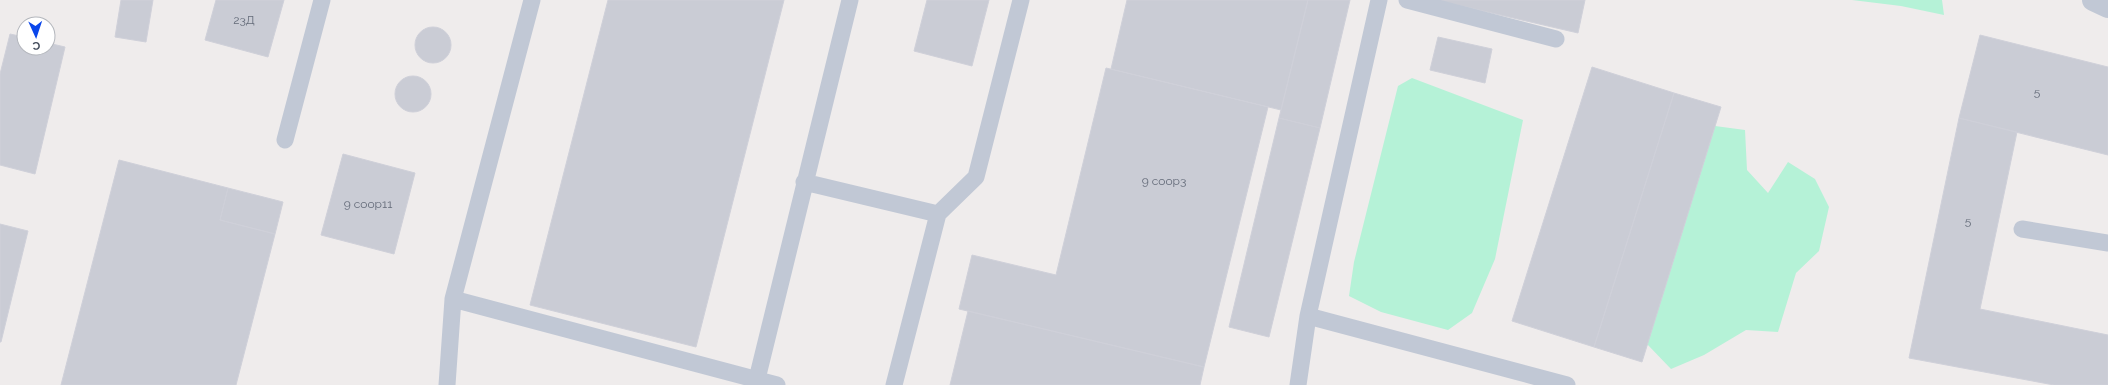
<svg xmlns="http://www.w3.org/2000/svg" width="2108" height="385" font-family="Raleway,sans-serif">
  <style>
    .green { fill: #b5f2d7 }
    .building { fill: #caccd5; stroke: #cfd0d9 }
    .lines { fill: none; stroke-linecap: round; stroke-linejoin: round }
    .service { stroke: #c1c8d5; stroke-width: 17 }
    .tertiary { stroke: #c1c8d5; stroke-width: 22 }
    .labels { text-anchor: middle; stroke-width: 3; stroke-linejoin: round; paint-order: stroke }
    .number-label { font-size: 12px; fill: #656c7a }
  </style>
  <rect width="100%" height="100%" fill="#efecec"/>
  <!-- green -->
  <path class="green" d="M1852 0H1942L1944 15 1901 6Z
    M1412 78 1523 120 1495 259 1472 313 1448 330 1381 312 1349 296 1354 262 1398 86Z
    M1715 126 1745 130 1747 170 1768 193 1788 162 1815 179 1829 207 1819 251 1796 273 1778 332 1746 330 1704 355 1671 369 1647 344Z"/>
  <!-- building -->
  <path class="building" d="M121 0H153L146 42 115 37Z
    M216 0H284L268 57 205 40Z
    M608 0H784L696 347 530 305Z
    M927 0H989L972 66 914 51Z
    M1127 0H1308L1281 110 1111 69Z
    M1308 0H1350L1320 128 1279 118Z
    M1440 0H1585L1578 33 1440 1Z
    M415 45a18 18 0 1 1 36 0a18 18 0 1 1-36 0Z
    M10 34 24 37V48H48V43L65 47 35 174 0 165V74Z
    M1980 35 2108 67V155L1959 118Z
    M1438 37 1492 49 1485 83 1430 70Z
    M1592 67 1674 93 1594 347 1512 321Z
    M1106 68 1268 107 1204 367 959 309 972 255 1056 275Z
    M395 94a18 18 0 1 1 36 0a18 18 0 1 1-36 0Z
    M1674 93 1721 107 1642 362 1594 347Z
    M1279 118 1320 128 1269 337 1229 327Z
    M1959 118 2017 132 1980 309 2108 335V385H2054L1909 358Z
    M343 154 415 173 394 254 321 235Z
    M119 160 228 188 220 220 275 234 236 385H61Z
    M228 188 283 202 275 234 220 220Z
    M0 224 28 231 1 342H0Z
    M968 311 1204 367 1200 385H950Z"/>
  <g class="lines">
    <!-- service -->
    <path class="service" d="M1407 0 1556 39
      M285 140 322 0
      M804 182 938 214
      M2022 229 2108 243
      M453 299 777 385
      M1308 316 1567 385
      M757 379 850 0
      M447 385 453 299 532 0
      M894 385 938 214 976 177 1021 0
      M1298 385 1308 316 1379 0"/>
    <!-- tertiary -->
    <path class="tertiary" d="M2093 0 2108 7"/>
  </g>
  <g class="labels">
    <!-- number labels -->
    <g class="number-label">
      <text x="244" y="24">23Д</text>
      <text x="2037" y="96">5</text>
      <text x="1164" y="185">9 соор3</text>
      <text x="368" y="208">9 соор11</text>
      <text x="1968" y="225">5</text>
    </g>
  </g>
  <!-- north arrow -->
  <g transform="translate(36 36) rotate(177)"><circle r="19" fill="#ffffff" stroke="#b4b7bd"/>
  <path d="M0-3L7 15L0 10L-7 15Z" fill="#0a46eb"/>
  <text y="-6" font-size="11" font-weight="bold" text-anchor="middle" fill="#434c5b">С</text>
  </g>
</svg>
